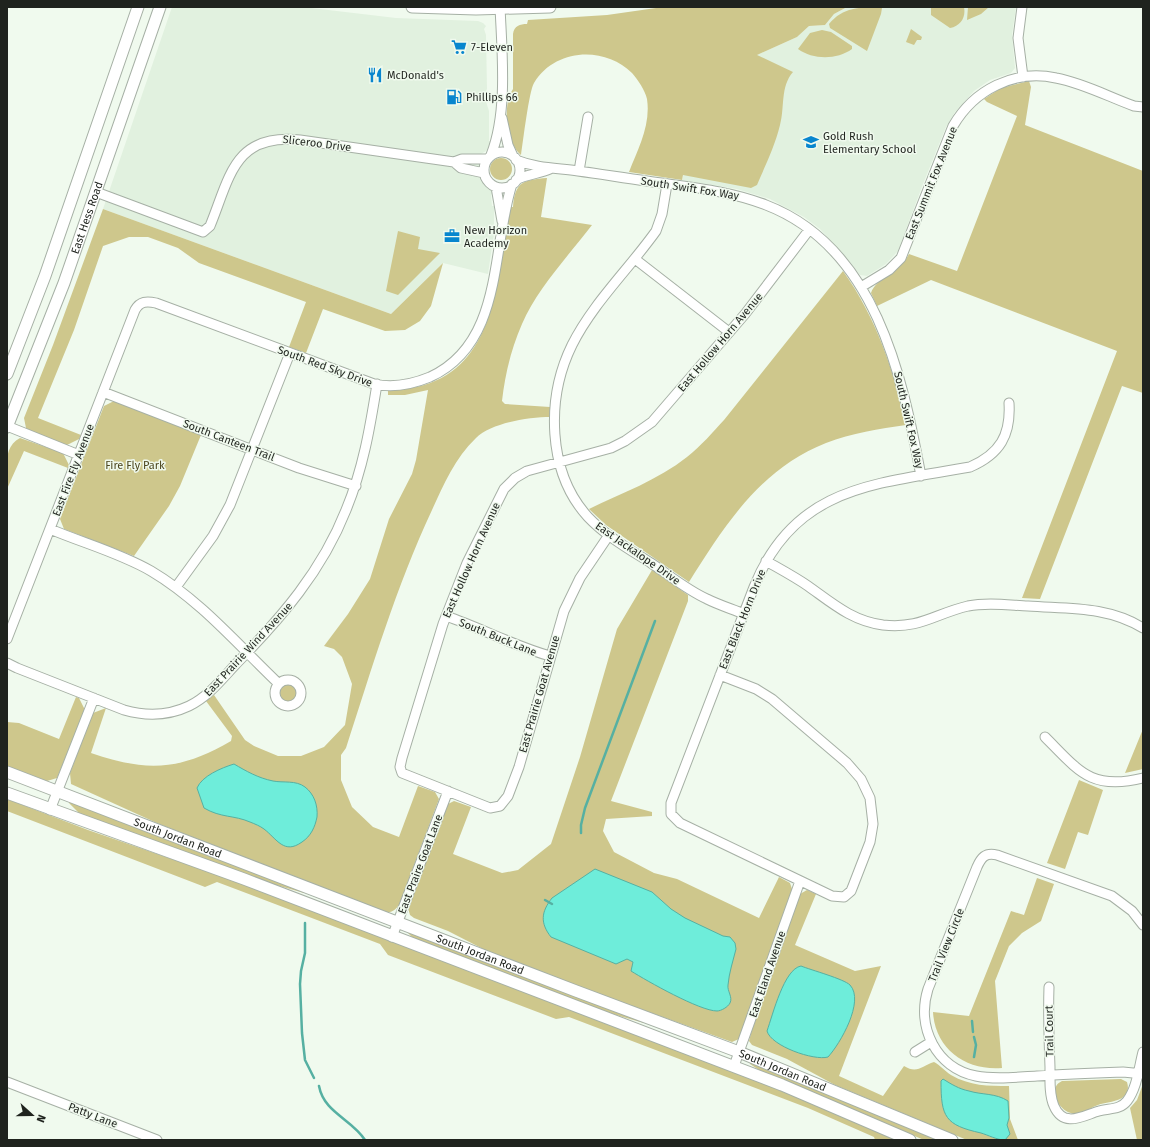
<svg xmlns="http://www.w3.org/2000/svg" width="1150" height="1147" font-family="'Fira Sans',sans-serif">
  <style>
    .built { fill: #e1f1df }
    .green { fill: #cec78c }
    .water { fill: #6eedda; stroke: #56b0a2 }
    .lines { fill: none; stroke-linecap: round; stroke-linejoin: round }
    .stream { stroke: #56b0a2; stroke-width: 2.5 }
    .minor-casing { stroke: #a6b0a5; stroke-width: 11 }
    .major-casing { stroke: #a6b0a5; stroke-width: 13 }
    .minor { stroke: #fff; stroke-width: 9 }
    .major { stroke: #fff; stroke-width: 11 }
    .labels { text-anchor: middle; stroke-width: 3; stroke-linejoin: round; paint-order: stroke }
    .poi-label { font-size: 11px; fill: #1f231e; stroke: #f0faee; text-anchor: start }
    .street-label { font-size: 11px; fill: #1f231e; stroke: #f0faee }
    .park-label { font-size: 11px; fill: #4c461e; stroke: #f0faee }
  </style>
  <rect width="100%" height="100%" fill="#f0faee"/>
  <!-- built -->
  <path class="built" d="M172 7H303L396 18 478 21 483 23 486 26 484 29 486 35 487 89 484 95 489 111V141L492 142 486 151 481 154 478 174 493 193 491 195 492 206H494V233L488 274 443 263 391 314 103 209Z
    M847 7H1016L1012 35 1015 68 1011 73 990 80 974 91 955 112 946 127 923 184 898 251 886 264 867 276 860 275 851 263 820 229 804 217 770 199 737 189 682 180 684 172 757 55 797 37 809 26 825 25 834 14Z"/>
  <!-- green -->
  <path class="green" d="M663 7H847L834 14 825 25 809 26 797 37 757 55 793 72C780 87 785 107 780 125 775 146 765 166 757 185L751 188 683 175 682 180 629 172C638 149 651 125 647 99 645 90 638 80 632 73 605 46 555 48 534 83 529 91 523 142 521 155 506 143 502 105 513 89V34C514 26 520 24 527 24L528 20 607 15Z
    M880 7 882 8 881 14 867 51 830 28 829 24C843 7 860 7 880 7Z
    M931 7H964C966 17 961 26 950 28L931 15Z
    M968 7H989L981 14 967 20Z
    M911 29 922 37 921 40H917L914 45 906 42Z
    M822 30 831 32 852 46V49C837 60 813 60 798 49L810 33Z
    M1029 81 1031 87 1025 125 1143 171V393L1122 386 1040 599 1022 598 1117 351 931 280 877 306 871 293C876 278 900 272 909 254L957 271 1017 116 987 102 984 99 1001 88Z
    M490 169a11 11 0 1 1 22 0a11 11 0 1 1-22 0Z
    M547 178 541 217 592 225C569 255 537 289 522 324 511 349 505 375 502 401L505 404 550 407V417C529 417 491 423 476 438 455 458 444 484 432 510 396 587 372 668 346 748L341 755V780L352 807 373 827 399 837 418 786 435 792 439 799 399 905C395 910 392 913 385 912L159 824 71 784 70 773 93 713 106 708 91 753C147 772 179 771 231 741L232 736 206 701 214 695 245 740 254 746 278 756H301L324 747 345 725 352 684 342 657 334 649 324 646 348 614 370 579 389 519 412 474 416 460 428 390 405 395H388V390C497 389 495 286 511 207H513C515 181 524 180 547 178Z
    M103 209 391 314 443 263 431 306 420 321 405 330 385 331 323 309 306 353 289 347 306 302 199 263 178 248 148 237H129L103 246 74 330 38 418 81 435 79 439 67 445 29 430 26 428 24 418 53 345Z
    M398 231 420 237 418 249 440 253 398 295 386 291Z
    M843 271C876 317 894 371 906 425 879 429 852 433 826 443 760 469 725 525 689 582L606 525 589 509C622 493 658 480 687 457 701 446 713 432 724 420Z
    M114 401 201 435 180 486 169 506 134 556 64 529 60 519 104 406Z
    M20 438 63 453 69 465 68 468 24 451 7 489C7 472 2 447 20 438Z
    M652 570 688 595V601L611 801 652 812V816L606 819 603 831 614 852 654 873 677 879 759 918 779 877 790 883 792 889 741 1033 739 1039 732 1042 563 981 487 951 448 931 414 918 410 915 408 908 448 804 454 801 471 807 453 854 502 873 518 870 551 844 580 757 617 629Z
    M278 693a10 10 0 1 1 20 0a10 10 0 1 1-20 0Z
    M76 697 79 698 85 710 57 778 47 781 7 766V722L19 723 59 739Z
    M1143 729V769L1125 773Z
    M1079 780 1103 790 1088 835 1078 832 1065 869 1047 863Z
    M7 799 88 830 218 875 750 1078 897 1140H875L874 1137 808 1108 569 1017 556 1019 388 955 380 944 217 882 205 887 7 811Z
    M70 801 305 891 304 893 259 880 80 814 69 803Z
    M1037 878 1054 884 1041 921 1022 933 1009 946 995 981 1002 1068C966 1071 935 1049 933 1012L969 1016 1011 911 1024 915Z
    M807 890 816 894 795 945 855 971 881 966 839 1076 883 1096 904 1066C917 1074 922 1066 934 1062 940 1065 945 1071 951 1075 970 1086 988 1086 1009 1086L1010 1119 1018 1140H967L835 1085 787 1059 752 1045 749 1041 751 1033 800 894Z
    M409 932 645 1021 644 1023 602 1011 414 939 408 933Z
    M749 1060 939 1140H924L759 1070 750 1064Z
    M1121 1079 1127 1082C1133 1102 1109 1101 1098 1105 1092 1107 1087 1111 1081 1113 1069 1117 1056 1106 1055 1093 1055 1087 1056 1084 1062 1081Z
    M1143 1084V1140H1137L1130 1108 1137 1100Z"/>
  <!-- water -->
  <path class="water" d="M234 764C246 771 258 778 273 781 283 783 296 780 305 787 314 794 318 805 317 817 315 827 311 836 302 842 284 855 277 839 264 829 260 826 255 824 250 822 234 815 221 818 204 808L197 788C202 776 221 768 234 764Z
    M595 869 652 892 671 909 685 918 723 936 730 937 735 943 736 949C733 961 729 973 728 985 727 991 733 997 730 1003 728 1007 721 1011 717 1011 700 1011 647 981 631 971L633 962 627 959 616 964 551 937C540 923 541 912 552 898Z
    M801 966C811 970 844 979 850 985 865 1001 840 1044 828 1057 814 1061 771 1046 767 1031 773 1014 784 969 801 966Z
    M943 1079C951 1084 959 1089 969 1091 982 1095 996 1093 1008 1101L1009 1118 1007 1125 1010 1134 1005 1140C997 1140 988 1135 981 1133 945 1125 941 1117 941 1081Z"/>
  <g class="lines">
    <!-- stream -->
    <path class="stream" d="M581 833V825L585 808 655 621
      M545 900 552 904
      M305 923V953L301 971 300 984 302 1033 305 1060 314 1078
      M972 1021 973 1032
      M974 1057 976 1045 974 1037
      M319 1086C324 1113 352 1119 365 1140"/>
    <defs>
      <path id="minor" d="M1022 7 1018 38 1023 77
        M502 118 508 145 513 156
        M484 170a18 18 0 1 1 36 0a18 18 0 1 1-36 0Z
        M491 155C508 112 502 53 500 7
        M516 160C536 168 557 168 578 171 601 174 624 178 647 181 687 187 728 190 766 205 875 247 902 374 921 476
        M454 162 462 159H487
        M579 171 588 117
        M516 180C527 174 539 174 550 169
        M667 184 662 214 656 231C629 269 593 303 572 345 546 398 547 472 588 517 606 536 629 549 651 563 669 575 687 590 707 599 719 605 732 609 744 614
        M496 187 502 221
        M96 192 203 232 210 226C230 177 234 133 300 140L454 162 461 168 484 173
        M635 259 729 332
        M861 287 889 270 901 258 953 126C974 90 1014 69 1056 78 1083 83 1109 97 1134 106L1143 107
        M103 392 299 468 356 486
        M7 426 79 455
        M50 529C83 543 120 553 151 571 200 600 238 645 279 684
        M609 535 580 578 564 611 519 767 508 796 500 806 490 808 402 773 400 767 402 758 443 624 467 563 504 489 515 478 527 471 611 448 625 441 652 422 745 314 809 230
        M766 561C780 569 795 577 808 586 832 603 852 621 883 625 921 629 934 614 968 606 987 602 1008 605 1028 606 1069 609 1107 606 1143 628
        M176 587 213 536 230 505 290 353
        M446 616C481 628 514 646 550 656
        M7 639 135 310C140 301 147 301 156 303L374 384C392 388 413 384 430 377 504 343 491 249 512 184
        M7 663 17 668 124 710C145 716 168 716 189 706 208 697 222 679 236 664 281 618 322 571 346 510 363 469 370 428 377 384
        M720 675 756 689 772 699 847 763 861 779 870 798 873 824 870 842 853 886 851 891 844 897 832 896 680 823 671 814V803L754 587C795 485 877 484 970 467 1000 454 1011 435 1009 403
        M275 693a13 13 0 1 1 26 0a13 13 0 1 1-26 0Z
        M1045 737C1079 771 1091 791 1143 778
        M50 810 94 698
        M1143 925 1132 911 1112 896 997 855C985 852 981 858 977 867L928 989C916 1027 936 1068 976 1076 996 1080 1017 1077 1037 1076 1066 1074 1094 1073 1123 1072L1143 1074
        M392 937 448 791
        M1049 987C1048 1014 1049 1040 1050 1067 1050 1079 1049 1095 1054 1106 1064 1129 1084 1115 1099 1111 1109 1108 1120 1110 1127 1101 1137 1088 1139 1067 1143 1052
        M915 1052 931 1042
        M734 1066 800 881
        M7 1082 157 1140"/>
      <g id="major">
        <path d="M412 7 476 9 550 7"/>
        <path d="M7 374 45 276 138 7"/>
        <path id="s1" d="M7 427 64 283 160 7"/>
        <path id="s2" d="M7 772 576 991 739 1052 952 1140"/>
        <path d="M7 793 244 879 782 1085 910 1140"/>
      </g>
    </defs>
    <!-- minor casing -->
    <use href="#minor" class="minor-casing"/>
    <!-- major casing -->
    <use href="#major" class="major-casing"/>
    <!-- minor -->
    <use href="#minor" class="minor"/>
    <!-- major -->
    <use href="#major" class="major"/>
  </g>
  <!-- icons -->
  <defs>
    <symbol id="supermarket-bare" viewBox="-9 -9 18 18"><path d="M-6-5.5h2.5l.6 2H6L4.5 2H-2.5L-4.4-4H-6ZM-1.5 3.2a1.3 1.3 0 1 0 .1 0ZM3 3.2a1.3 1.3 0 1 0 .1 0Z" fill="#0886ce" stroke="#f0faee" stroke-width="2.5" paint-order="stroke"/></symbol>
    <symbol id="restaurant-bare" viewBox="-9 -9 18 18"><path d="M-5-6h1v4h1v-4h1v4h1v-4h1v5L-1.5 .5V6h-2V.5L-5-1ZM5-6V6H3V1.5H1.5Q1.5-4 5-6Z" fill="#0886ce" stroke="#f0faee" stroke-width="2.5" paint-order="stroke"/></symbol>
    <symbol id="fuel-bare" viewBox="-9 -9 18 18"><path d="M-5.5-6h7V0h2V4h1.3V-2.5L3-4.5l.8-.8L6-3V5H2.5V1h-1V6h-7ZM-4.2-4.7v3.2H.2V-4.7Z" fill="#0886ce" stroke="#f0faee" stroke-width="2.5" paint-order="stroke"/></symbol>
    <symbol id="school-bare" viewBox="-9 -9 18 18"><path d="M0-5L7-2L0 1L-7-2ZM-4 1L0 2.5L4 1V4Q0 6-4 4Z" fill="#0886ce" stroke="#f0faee" stroke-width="2.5" paint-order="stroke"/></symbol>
    <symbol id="office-bare" viewBox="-9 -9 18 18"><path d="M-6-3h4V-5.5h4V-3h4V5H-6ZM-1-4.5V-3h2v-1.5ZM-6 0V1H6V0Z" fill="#0886ce" stroke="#f0faee" stroke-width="2.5" paint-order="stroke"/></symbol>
  </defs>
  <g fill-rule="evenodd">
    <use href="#supermarket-bare" x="448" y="36" width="22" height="22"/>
    <use href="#restaurant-bare" x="364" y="64" width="22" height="22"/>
    <use href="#fuel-bare" x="443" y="86" width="22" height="22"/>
    <use href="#school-bare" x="800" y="131" width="22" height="22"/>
    <use href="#office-bare" x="441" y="225" width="22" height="22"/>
  </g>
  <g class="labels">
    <!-- poi labels -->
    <g class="poi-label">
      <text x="471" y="51">7-Eleven</text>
      <text x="387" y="79">McDonald's</text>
      <text x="466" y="101">Phillips 66</text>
      <text x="823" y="140">Gold Rush<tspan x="823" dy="13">Elementary School</tspan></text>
      <text x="464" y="234">New Horizon<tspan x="464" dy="13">Academy</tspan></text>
    </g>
    <!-- street labels -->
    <g class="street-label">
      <text transform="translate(317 143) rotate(7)" y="4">Sliceroo Drive</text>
      <text transform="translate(931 183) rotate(-68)" y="4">East Summit Fox Avenue</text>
      <text transform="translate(690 188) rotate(9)" y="4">South Swift Fox Way</text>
      <text dy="4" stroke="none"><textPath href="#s1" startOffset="224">East Hess Road</textPath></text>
      <text transform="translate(720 342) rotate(-50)" y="4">East Hollow Horn Avenue</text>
      <text transform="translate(325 366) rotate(20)" y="4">South Red Sky Drive</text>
      <text transform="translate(909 420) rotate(77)" y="4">South Swift Fox Way</text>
      <text transform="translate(229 440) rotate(21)" y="4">South Canteen Trail</text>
      <text transform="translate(73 470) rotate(-69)" y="4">East Fire Fly Avenue</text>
      <text transform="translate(638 553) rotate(35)" y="4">East Jackalope Drive</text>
      <text transform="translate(471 560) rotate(-66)" y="4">East Hollow Horn Avenue</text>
      <text transform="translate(742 619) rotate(-68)" y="4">East Black Horn Drive</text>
      <text transform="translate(498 637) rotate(22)" y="4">South Buck Lane</text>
      <text transform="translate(248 649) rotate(-47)" y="4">East Prairie Wind Avenue</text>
      <text transform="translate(539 694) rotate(-74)" y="4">East Prairie Goat Avenue</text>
      <text dy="4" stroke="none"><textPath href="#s2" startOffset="183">South Jordan Road</textPath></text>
      <text transform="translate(420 864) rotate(-69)" y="4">East Praire Goat Lane</text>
      <text transform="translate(946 945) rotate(-68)" y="4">Trail View Circle</text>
      <text dy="4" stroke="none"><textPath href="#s2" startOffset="507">South Jordan Road</textPath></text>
      <text transform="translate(767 974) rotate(-71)" y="4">East Eland Avenue</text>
      <text transform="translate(1049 1031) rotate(-91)" y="4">Trail Court</text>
      <text dy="4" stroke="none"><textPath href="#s2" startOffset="831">South Jordan Road</textPath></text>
      <text transform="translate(93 1115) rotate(21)" y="4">Patty Lane</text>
    </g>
    <!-- park labels -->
    <g class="park-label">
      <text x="135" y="469">Fire Fly Park</text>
    </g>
  </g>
  <!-- border -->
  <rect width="1150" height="1147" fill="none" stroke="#1f231e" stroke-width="16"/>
  <!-- north arrow -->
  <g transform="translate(32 1115) rotate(111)" stroke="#f0faee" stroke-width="3" paint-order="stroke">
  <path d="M0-3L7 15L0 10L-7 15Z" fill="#1f231e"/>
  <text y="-6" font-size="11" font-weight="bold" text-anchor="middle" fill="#1f231e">N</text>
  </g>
</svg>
